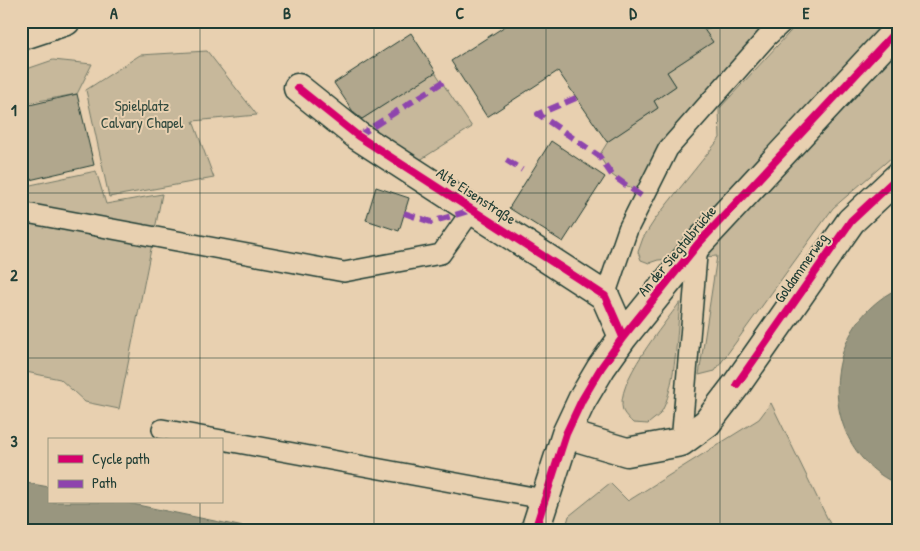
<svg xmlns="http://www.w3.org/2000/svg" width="920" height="551" font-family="'Patrick Hand',sans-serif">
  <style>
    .green { fill: #c7b89b; stroke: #737a68 }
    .water { fill: #99967f; stroke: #687261 }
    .building { fill: #b1a78d; stroke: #1f3d34 }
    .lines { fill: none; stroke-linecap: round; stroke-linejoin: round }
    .service-casing { stroke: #1f3d34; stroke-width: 22 }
    .minor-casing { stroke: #1f3d34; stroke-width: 31 }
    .trunk-casing { stroke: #1f3d34; stroke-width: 31 }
    .service { stroke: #e8d0b0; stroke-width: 19 }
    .minor { stroke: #e8d0b0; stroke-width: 28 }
    .trunk { stroke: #e8d0b0; stroke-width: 28 }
    .quiet { stroke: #8e44ad; stroke-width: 6; stroke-dasharray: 12 6; stroke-linecap: butt }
    .cycleway-casing { stroke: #e8d0b0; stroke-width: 11 }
    .cycleway { stroke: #d6006c; stroke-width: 8 }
    .grid { fill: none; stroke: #1f3d34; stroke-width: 1; stroke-opacity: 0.55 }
    .labels { text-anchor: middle; stroke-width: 4; stroke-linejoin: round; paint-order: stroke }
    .park-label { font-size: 15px; fill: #30493e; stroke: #e8d0b0 }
    .street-label { font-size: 15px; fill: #1f3d34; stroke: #e8d0b0 }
    .neatline { fill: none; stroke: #1f3d34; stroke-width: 2 }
    .grid-label { font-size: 16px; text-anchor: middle; font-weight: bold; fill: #1f3d34 }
  </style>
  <rect width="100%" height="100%" fill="#e8d0b0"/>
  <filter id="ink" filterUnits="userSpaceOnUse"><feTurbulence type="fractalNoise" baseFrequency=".02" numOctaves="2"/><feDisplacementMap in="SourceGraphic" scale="10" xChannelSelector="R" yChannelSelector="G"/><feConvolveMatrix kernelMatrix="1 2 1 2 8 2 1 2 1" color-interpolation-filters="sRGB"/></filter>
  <g filter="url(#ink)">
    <!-- green -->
    <path class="green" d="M720 21H784L668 149 644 198 612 175 599 156 609 140 658 108 654 101 676 86 667 72 712 42 705 31Z
      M800 21H899V151L833 208 715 371 699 375 717 256 658 260 649 263 641 260 638 252 643 238 656 218 720 138 719 109Z
      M207 51 257 115 193 121 214 178 109 197 86 90 140 55Z
      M53 60 92 64 77 94 21 104V71Z
      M435 72 472 127 420 160 359 121Z
      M96 171 106 204 162 194 119 409 85 402 60 379 21 371V187Z
      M680 302C677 330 676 391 660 414 657 417 651 421 648 424L633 423C630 420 625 415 623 411 614 383 664 325 680 302Z
      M771 403 833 530H565L569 516 610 483 628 501 759 419Z"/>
    <!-- water -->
    <path class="water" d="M899 288V485C815 449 818 326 899 288Z
      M21 482 49 487V502H123L258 530H21Z"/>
    <!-- building -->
    <path class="building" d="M513 21H698L713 42 667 72 676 86 654 101 658 108 607 142 558 71 487 117 451 61Z
      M411 33 436 72 362 119 354 113 334 83Z
      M77 94 94 165 21 182V107Z
      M551 141 605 177 563 242 509 208Z
      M376 187 409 198 399 231 366 220Z"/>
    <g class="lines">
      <defs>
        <path id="service" d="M21 212 344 272 441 254 472 210
          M605 296 628 229 668 149 767 37 784 21
          M162 429 544 499
          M681 442 698 244"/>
        <path id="minor" d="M298 88 358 136 605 296 623 337
          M566 434 627 452 681 442 707 423 737 384 851 221 899 176
          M535 530 566 434 582 400 601 368 623 337 698 244 899 28"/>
        <path id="trunk" d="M21 36 66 21"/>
      </defs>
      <!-- service casing -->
      <use href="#service" class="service-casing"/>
      <!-- minor casing -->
      <use href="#minor" class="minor-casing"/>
      <!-- trunk casing -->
      <use href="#trunk" class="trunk-casing"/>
      <!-- service -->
      <use href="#service" class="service"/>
      <!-- minor -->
      <use href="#minor" class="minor"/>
      <!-- trunk -->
      <use href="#trunk" class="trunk"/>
      <!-- quiet -->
      <path class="quiet" d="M576 98 538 114 599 156 612 175 644 198
        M358 136 443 82
        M506 160 522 170
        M404 213 431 222 472 210"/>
      <defs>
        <path id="cycleway" d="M298 88 358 136 605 296 623 337
          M737 384 851 221 899 176
          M535 530 566 434 582 400 601 368 623 337 698 244 899 28"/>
      </defs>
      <!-- cycleway casing -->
      <use href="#cycleway" class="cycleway-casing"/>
      <!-- cycleway -->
      <use href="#cycleway" class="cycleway"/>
    </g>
  </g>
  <!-- grid -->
  <path class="grid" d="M200 21V440M374 21V530M546 21V530M720 21V530M21 193H899M21 358H899M200 502V530"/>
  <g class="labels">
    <!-- park labels -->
    <g class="park-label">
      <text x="142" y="111">Spielplatz<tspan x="142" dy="17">Calvary Chapel</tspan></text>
    </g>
    <!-- street labels -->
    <g class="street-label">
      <text transform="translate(476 196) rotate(33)" y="5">Alte Eisenstraße</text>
      <text transform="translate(677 251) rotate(-50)" y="5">An der Siegtalbrücke</text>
      <text transform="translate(801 268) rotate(-55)" y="5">Goldammerweg</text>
    </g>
  </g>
  <!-- margin -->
  <rect width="920" height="551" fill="none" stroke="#e8d0b0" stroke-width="55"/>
  <!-- legend -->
  <rect x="48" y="438" width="175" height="65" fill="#e8d0b0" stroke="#98957e"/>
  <rect x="58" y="455" width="25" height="8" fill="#d6006c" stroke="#98957e"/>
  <text x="92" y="464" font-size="15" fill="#1f3d34">Cycle path</text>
  <rect x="58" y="480" width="25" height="8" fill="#8e44ad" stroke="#98957e"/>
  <text x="92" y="488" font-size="15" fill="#1f3d34">Path</text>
  <rect x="28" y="28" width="864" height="496" class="neatline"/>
  <g class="grid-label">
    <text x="114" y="19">A</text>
    <text x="287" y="19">B</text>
    <text x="460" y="19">C</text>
    <text x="633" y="19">D</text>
    <text x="806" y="19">E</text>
    <text x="14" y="116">1</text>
    <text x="14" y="281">2</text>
    <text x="14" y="447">3</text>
  </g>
</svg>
